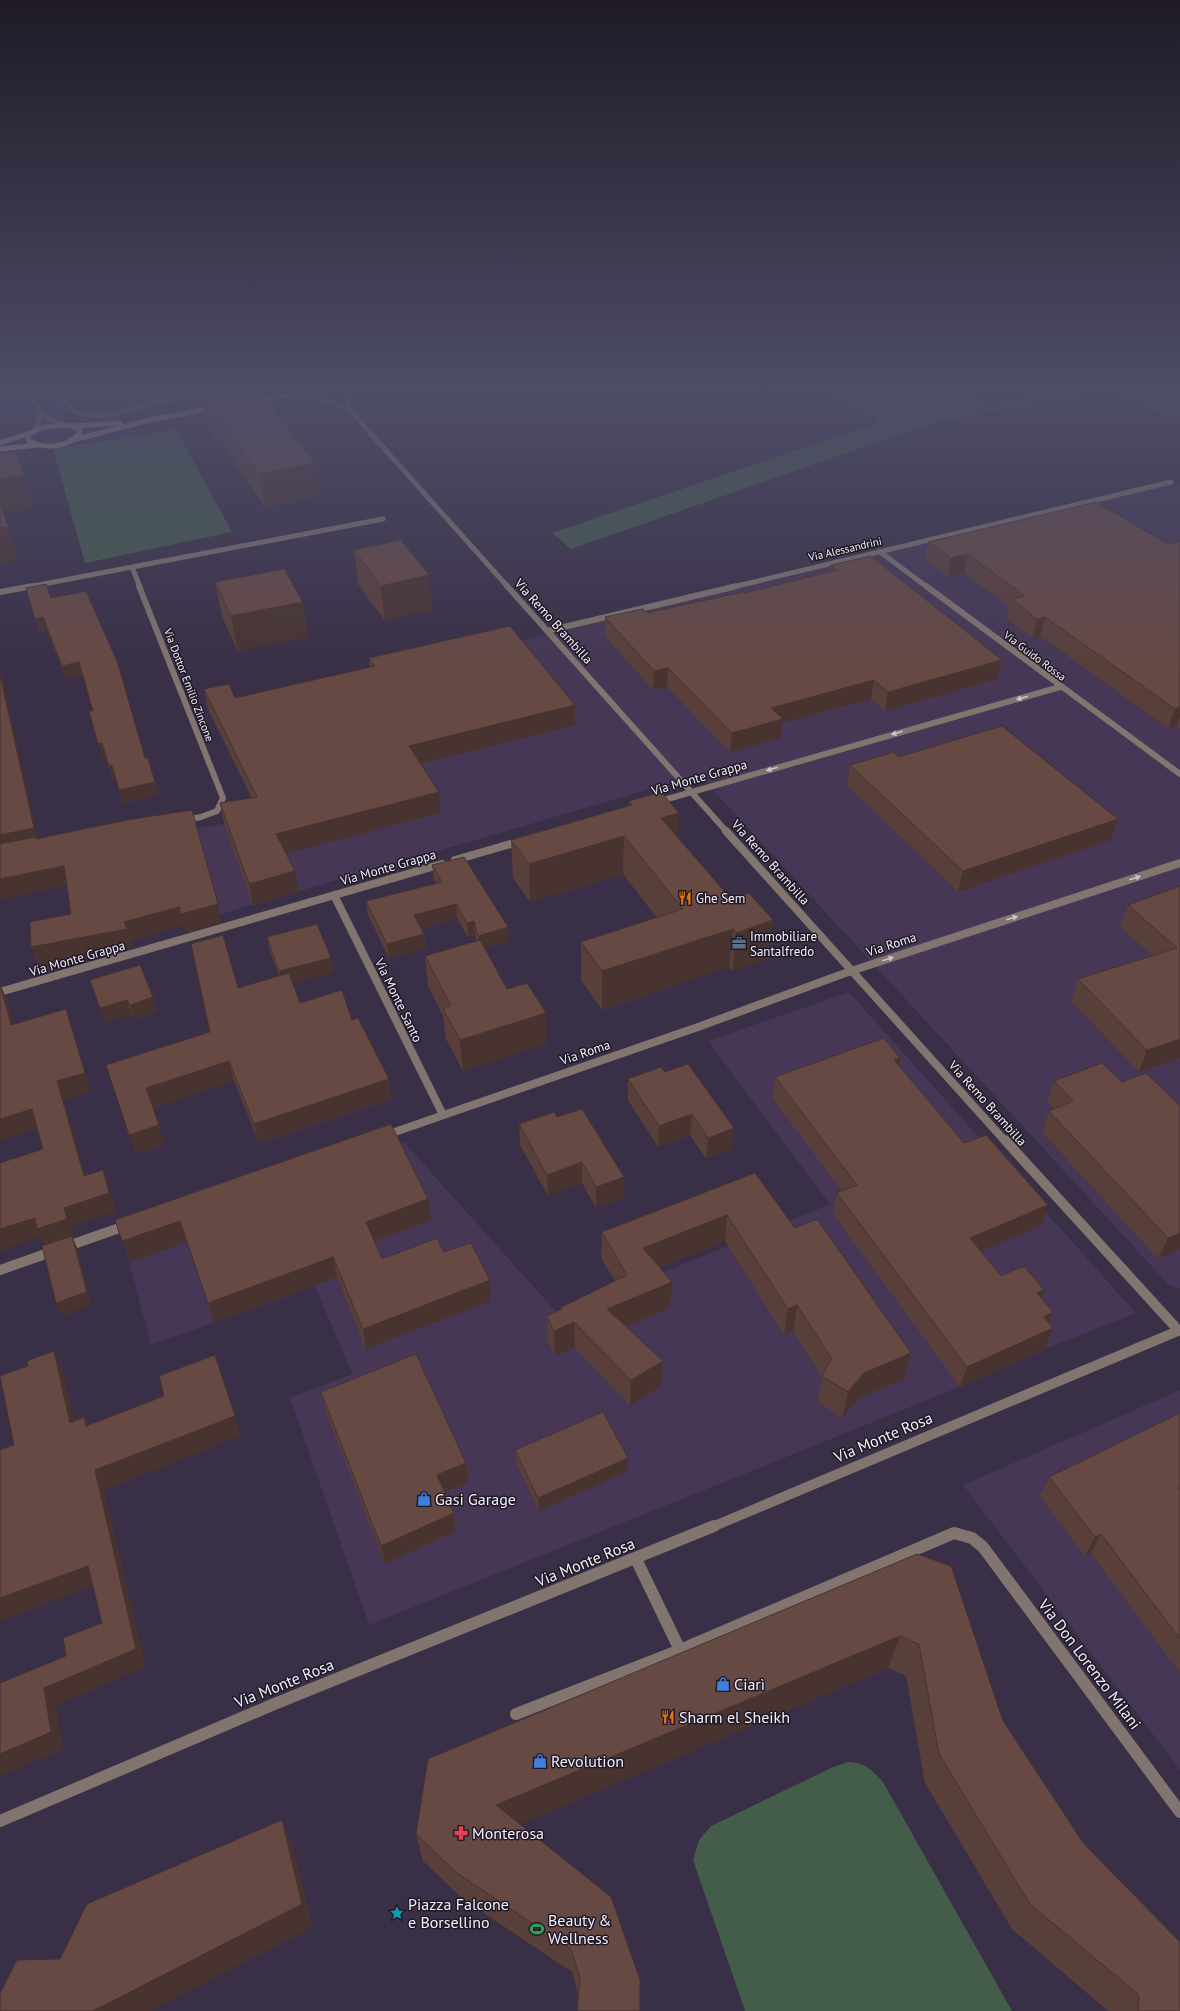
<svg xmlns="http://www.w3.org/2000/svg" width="1180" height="2011" font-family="'PT Sans',sans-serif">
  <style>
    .built { fill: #453755 }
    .green { fill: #445c4a }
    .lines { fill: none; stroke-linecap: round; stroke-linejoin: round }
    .service { stroke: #82756f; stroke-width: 5 }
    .minor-far4 { stroke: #82756f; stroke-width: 5 }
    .minor-far3 { stroke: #82756f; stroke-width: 6 }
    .minor-far2 { stroke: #82756f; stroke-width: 8 }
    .minor-far1 { stroke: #82756f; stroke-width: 10 }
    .minor { stroke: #82756f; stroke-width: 12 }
    .tertiary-far1 { stroke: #82756f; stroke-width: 10 }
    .tertiary { stroke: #82756f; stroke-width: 12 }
    .secondary { stroke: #ae988f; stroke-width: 5 }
    .wall { fill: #593f3a }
    .shaded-wall { fill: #483330 }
    .building { fill: #674944; stroke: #483330 }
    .oneway { fill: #cdc4cc }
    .labels { text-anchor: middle; stroke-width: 3; stroke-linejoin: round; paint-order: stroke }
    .far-street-label { font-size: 11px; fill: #f5effe; stroke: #1e1924 }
    .street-label { font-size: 13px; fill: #f5effe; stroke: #1e1924 }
    .poi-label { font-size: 13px; fill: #f5effe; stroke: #1e1924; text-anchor: start }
    .near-street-label { font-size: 16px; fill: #f5effe; stroke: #1e1924 }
    .near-poi-label { font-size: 16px; fill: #f5effe; stroke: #1e1924; text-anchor: start }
  </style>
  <rect width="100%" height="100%" fill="#392f46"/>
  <!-- built -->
  <path class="built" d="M0 390H249L96 418 63 414 18 420 0 429Z
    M1171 482 1180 486V1289L1168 1284 699 775 124 942 162 834 261 818 208 709 358 681Z
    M849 992 1136 1313 1045 1349 960 1387 369 1625 290 1398 352 1374 315 1286 151 1345 123 1240 404 1142 559 1315 830 1204 708 1041Z
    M1180 1390V1770L963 1485Z"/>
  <!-- green -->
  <path class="green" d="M828 390H960L987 407 1062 390H1107L932 423 571 549 552 533 880 422Z
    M1114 390H1180V415L1167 417Z
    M176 429 232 532 85 563 53 449Z
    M848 1762C866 1763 871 1769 883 1782L1012 2011H745L693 1860 699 1840 711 1826 831 1768Z"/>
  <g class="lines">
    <!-- service -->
    <path class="service" d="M27 390 41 413
      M61 396C66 402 71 411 78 413 103 422 147 404 171 399 187 395 204 393 220 390"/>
    <!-- minor-far4 -->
    <path class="minor-far4" d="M287 395 316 397 348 408 508 587
      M348 408V398L353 390
      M35 430 41 413 47 418 66 425
      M879 551 927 587
      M132 567 140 587
      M28 587 383 519
      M733 587 1171 482"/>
    <!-- minor-far3 -->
    <path class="minor-far3" d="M139 586 223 798 217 811 201 817 185 820
      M507 586 727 832
      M926 586 1180 774
      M0 592 33 586
      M547 631 737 586
      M657 802 1060 687"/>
    <!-- minor-far2 -->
    <path class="minor-far2" d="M726 831 1005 1141
      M455 860 521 841
      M334 895 443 1115
      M0 992 442 864
      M386 1135 698 1027 851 971 1180 863"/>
    <!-- minor-far1 -->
    <path class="minor-far1" d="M1005 1140 1178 1330
      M65 1247 128 1225
      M0 1270 54 1251"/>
    <!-- minor -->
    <path class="minor" d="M636 1559 680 1650
      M516 1714 680 1650 954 1533 972 1538 983 1547 1180 1812"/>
    <!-- tertiary-far1 -->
    <path class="tertiary-far1" d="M712 1527 1180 1330"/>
    <!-- tertiary -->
    <path class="tertiary" d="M0 1821 272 1705 714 1526"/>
    <!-- secondary -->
    <path class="secondary" d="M256 400 314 390
      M58 425 72 426 79 429 80 433C67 448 44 450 28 440V435L40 428Z
      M74 426 120 423
      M73 440 153 419 215 408
      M0 443 30 433
      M0 449 37 445"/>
  </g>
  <!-- wall -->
  <path class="wall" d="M96 390H146L138 392 140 403 108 409Z
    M203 400 320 496 265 507 225 449H222L209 431Z
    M1180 541V728L1177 726 1168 728 1040 636 1033 638 1006 618 1009 606 964 573 948 577 925 560 928 542 1168 544Z
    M354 550 432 610 385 621 358 584Z
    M831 565 997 679 885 711 871 699 782 723 781 738 730 752 667 687 653 690 605 636V617L647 613 745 593 830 572Z
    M215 582 308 637 238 651 222 617Z
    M26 588 51 598 145 758 155 782 159 795 123 803 116 779 112 780 106 756 102 757 93 711 83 675 66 679 47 630 39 632Z
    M369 658 575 705V725L420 764 441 813 286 853 299 891 253 905 224 824 220 803 252 798 208 709 204 689 235 698 370 668Z
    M898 757 1118 819 1111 840 958 892 847 785 850 765Z
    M629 801 678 837 768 959 733 971 729 967 602 1010 581 980V942L657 918 623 874 530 902 513 878 511 840 629 806Z
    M432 865 508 927 509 941 485 948 507 989 547 1043 463 1071 446 1039 443 1016 428 986 425 956 477 941 475 935 468 937 457 918 421 928 424 934 426 948 389 958 368 915 366 901 436 883 434 879Z
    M1180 886V1058L1139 1072 1071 1001 1078 979 1153 956 1120 927 1128 905Z
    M267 937 331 958 334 972 293 983 300 1003 352 1020 389 1079 391 1099 259 1143 234 1081 153 1108 165 1145 136 1154 106 1065 210 1032 238 988 279 976 270 951Z
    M90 980 153 997 157 1012 134 1019 132 1014 105 1022Z
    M898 1066 964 1143 1041 1226 981 1251 1001 1276 1041 1297 1053 1312 1049 1323 1045 1349 960 1387 833 1214 837 1193 842 1191 772 1098 775 1077Z
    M665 1072 734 1128 731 1149 706 1159 690 1135 658 1147 628 1100V1079Z
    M1054 1081 1122 1082 1180 1249 1158 1259 1042 1132 1049 1111 1054 1109 1047 1102Z
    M557 1117 624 1177V1198L596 1208 582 1183 548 1196 520 1145 519 1124Z
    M755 1173 795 1228 911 1353 904 1379 858 1399 842 1418 817 1401 822 1377 793 1331 784 1335 725 1241 660 1267 670 1308 626 1327 663 1361 661 1386 630 1406 575 1348 555 1356 548 1342 547 1316 560 1310V1308L615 1281 601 1258 602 1232Z
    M431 1220 374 1241 382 1259 444 1252 491 1301 366 1349 337 1277 214 1323 187 1242 130 1262 122 1241Z
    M321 1392 466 1463 468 1482 445 1492 454 1513 456 1531 385 1564 326 1412Z
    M1180 1413V1673L1091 1553 1085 1556 1040 1496 1049 1477Z
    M515 1450 628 1471 539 1511 516 1463Z
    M917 1554 1003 1721 1180 2011H1108L1012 1929 925 1783 906 1676 888 1668 520 1824 611 1897 578 1995 572 1972 463 1899 423 1861 416 1834Z"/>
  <!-- shaded-wall -->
  <path class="shaded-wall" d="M110 390H146L138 392 140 403 108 409 104 391Z
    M0 404 2 411H0Z
    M219 417 225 449H222L217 418Z
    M315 463 320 496 265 507 259 474Z
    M24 475 33 508 2 513 0 507V479Z
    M8 527 18 560 0 564V528Z
    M968 554 964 573 948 577 951 558Z
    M429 575 432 610 385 621 381 586Z
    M303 602 308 637 238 651 231 616Z
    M43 617 47 630 39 632 35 619Z
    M1045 617 1040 636 1033 638 1037 619Z
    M1002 660 997 679 885 711 888 692Z
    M79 662 83 675 66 679 62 666Z
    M668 668 667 687 653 690 654 671Z
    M0 672 3 680 39 844 0 852Z
    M874 680 871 699 782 723 781 738 730 752 732 733 771 708Z
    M575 705V725L411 766 409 746Z
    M1180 707V717L1177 726 1168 728 1175 709Z
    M102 743 106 756 102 757 98 744Z
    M112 765 116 779 112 780 109 766Z
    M155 782 159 795 123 803 119 790Z
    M439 792 441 813 280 855 276 834Z
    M679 813 677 850 661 818Z
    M1118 819 1111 840 958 892 963 871Z
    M624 836 623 874 530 902 529 864Z
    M64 866 70 885 0 899V879Z
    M295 871 299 891 253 905 249 884Z
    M218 904 222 922 186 933 184 925 130 941 132 947 38 966 31 947 124 922 179 907Z
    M456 904 457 918 416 929 414 915Z
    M773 920 768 959 733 971 736 933Z
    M474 921 475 935 468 937 467 923Z
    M508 927 509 941 479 950 478 936Z
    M733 929 729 967 602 1010V971Z
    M424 934 426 948 389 958 387 944Z
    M331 958 334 972 282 986 279 971Z
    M0 984 8 1002 18 1044 11 1025Z
    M153 997 157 1012 134 1019 130 1005Z
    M127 1000 132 1014 105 1022 100 1008Z
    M66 1009 72 1027 91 1091 64 1100 91 1195 84 1176 57 1081Z
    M546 1013 547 1043 463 1071 460 1040Z
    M1180 1039V1058L1139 1072 1147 1050Z
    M900 1058 896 1079 894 1060Z
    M229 1061 234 1081 152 1108 146 1088Z
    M389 1079 391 1099 259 1143 254 1124Z
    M32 1109 40 1128 0 1140V1119Z
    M692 1114 690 1135 658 1147 659 1126Z
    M159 1125 165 1145 136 1154 129 1135Z
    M734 1128 731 1149 706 1159 708 1138Z
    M582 1162V1183L548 1196 547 1175Z
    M103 1170 110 1188 116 1211 71 1226 74 1237 73 1238 78 1250 92 1305 62 1316 56 1303 45 1247 41 1237 0 1251V1229L64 1208Z
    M624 1177V1198L596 1208V1187Z
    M428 1199 431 1220 369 1243 366 1222Z
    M1048 1205 1041 1226 964 1258 970 1238Z
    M727 1215 725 1241 642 1274 643 1248Z
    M180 1221 187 1242 130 1262 122 1241Z
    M1180 1233V1249L1158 1259 1168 1238Z
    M333 1257 337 1277 214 1323 208 1303Z
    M490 1280 491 1301 366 1349 363 1329Z
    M672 1282 670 1308 607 1335V1309Z
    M1044 1290 1036 1310 1037 1293Z
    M797 1305 793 1331 784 1335 788 1309Z
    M1053 1312 1046 1332 1053 1328 1045 1349 960 1387 967 1367 1044 1317Z
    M574 1322 575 1348 555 1356 554 1331Z
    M54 1351 63 1372 80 1443 70 1423Z
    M911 1353 904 1379 858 1399 842 1418 848 1392 864 1373Z
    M215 1355 241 1436 104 1490 146 1667 56 1705 63 1749 0 1776V1754L44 1688 136 1649 95 1470Z
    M663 1361 661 1386 630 1406 631 1380Z
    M84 1417 94 1438 86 1426Z
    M628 1458V1471L539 1511 538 1498Z
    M466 1463 468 1482 440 1494 437 1475Z
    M454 1513 456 1531 385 1564 381 1546Z
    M1101 1534 1091 1553 1085 1556 1095 1537Z
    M88 1566 98 1584 0 1621V1598Z
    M900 1636 888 1668 500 1833 496 1805Z
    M282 1820 293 1845 313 1927 150 2011H93Z"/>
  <!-- building -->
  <path class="building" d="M259 390 315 463 259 474 219 417 217 418 203 400Z
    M15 451 24 475 0 479V454Z
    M1096 502 1168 544 1180 541V707L1175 709 1045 617 1037 619 1011 599 1025 596 968 554 951 558 928 542Z
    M0 503 8 527 0 528Z
    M401 540 429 575 381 586 354 550Z
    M871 556 1002 660 888 692 874 680 771 708 783 719 732 733 668 668 654 671 605 617 643 609 647 613 743 592 745 593 837 570 831 565Z
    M284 569 303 602 231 616 215 582Z
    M46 584 51 598 86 591 118 664 145 758H148L155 782 119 790 112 765 109 766 102 743 98 744 89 711H93L79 662 62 666 43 617 35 619 26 588Z
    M510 626 575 705 409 746 439 792 276 834 295 871 249 884 220 803 257 797 204 689 229 684 235 698 375 666 369 658Z
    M0 675 34 828 0 835Z
    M1002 726 1118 819 963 871 850 765 894 752 898 757Z
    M661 792 679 813 661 818 731 899 749 893 773 920 736 933 733 929 602 971 581 942 683 909 624 836 529 864 511 840 632 805 629 801Z
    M192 810 218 904 181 914 179 907 124 922 127 929 31 947 30 922 71 914 64 866 0 879V844L35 837 36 839 127 820Z
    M464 857 508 927 478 936 474 921 467 923 456 904 414 915 424 934 387 944 366 901 442 882 432 865Z
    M1180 886V1039L1147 1050 1078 979 1177 948 1128 905Z
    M317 924 331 958 279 971 267 937Z
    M223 935 238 988 289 973 300 1003 342 990 352 1020 358 1018 389 1079 254 1124 229 1061 146 1088 159 1125 129 1135 106 1065 210 1032 191 944Z
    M480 940 507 989 527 983 546 1013 460 1040 443 1009 451 1006 425 956Z
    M140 965 153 997 130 1005 127 1000 100 1008 90 980Z
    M0 984 11 1025 66 1009 85 1073 57 1081 84 1176 103 1170 109 1193 64 1208 67 1219 37 1229 35 1218 0 1229V1163L43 1149 32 1109 0 1119Z
    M884 1038 900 1058 894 1060 964 1143 986 1135 1048 1205 970 1238 1001 1276 1024 1266 1044 1290 1037 1293 1053 1312 1044 1317 1053 1328 967 1367 837 1193 857 1185 775 1077Z
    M1102 1063 1122 1082 1146 1073 1180 1106V1233L1168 1238 1049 1111 1073 1101 1054 1081Z
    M688 1064 734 1128 708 1138 692 1114 659 1126 628 1079 661 1067 665 1072Z
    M582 1109 624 1177 596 1187 582 1162 547 1175 519 1124 554 1112 557 1117Z
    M391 1124 428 1199 366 1222 382 1259 437 1238 444 1252 471 1243 490 1280 363 1329 333 1257 208 1303 180 1221 122 1241 115 1220Z
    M755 1173 795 1228 817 1219 911 1353 864 1373 848 1392 822 1376 832 1359 797 1305 788 1309 727 1215 643 1248 672 1282 607 1309 663 1361 631 1380 574 1322 554 1331 547 1316 562 1309 560 1308 627 1275 602 1232Z
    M72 1236 87 1292 56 1303 42 1246Z
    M54 1351 70 1423 84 1417 86 1426 164 1396 159 1376 215 1355 235 1416 95 1470 136 1649 44 1688 51 1732 0 1754V1683L66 1656 63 1638 102 1623 88 1566 0 1598V1450L14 1445 0 1376 28 1366 27 1361Z
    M416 1354 466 1463 437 1475 454 1513 381 1546 321 1392Z
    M603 1412 628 1458 538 1498 515 1450Z
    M1180 1413V1488H1178L1180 1490V1639L1101 1534 1095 1537 1049 1477Z
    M917 1554 951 1566 1003 1721 1084 1844 1180 1942V2011H1138L1139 1995 1030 1904 939 1754 919 1644 900 1636 496 1805 611 1897 640 1980V2011H577L580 1978 571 1949 457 1873 416 1834 428 1759Z
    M282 1820 302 1904 93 2011H0V1994L17 1960 60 1959 87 1904Z"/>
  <!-- one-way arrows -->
  <defs><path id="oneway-solid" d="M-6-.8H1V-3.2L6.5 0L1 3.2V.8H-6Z"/></defs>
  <g class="oneway">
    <use href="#oneway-solid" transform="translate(1022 698) rotate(164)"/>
    <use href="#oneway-solid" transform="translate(897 733) rotate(164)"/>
    <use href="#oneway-solid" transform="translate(772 769) rotate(164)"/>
    <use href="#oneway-solid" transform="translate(1135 878) rotate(-18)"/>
    <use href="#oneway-solid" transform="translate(1012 918) rotate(-18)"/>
    <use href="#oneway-solid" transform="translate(888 959) rotate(-18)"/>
  </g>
  <!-- sky -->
  <linearGradient id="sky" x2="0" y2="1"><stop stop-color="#1f1a26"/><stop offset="0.58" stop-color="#4e4d68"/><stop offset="1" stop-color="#4e4d68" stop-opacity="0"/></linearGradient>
  <rect width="1180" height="672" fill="url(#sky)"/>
  <!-- icons -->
  <defs>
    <symbol id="restaurant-bare" viewBox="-9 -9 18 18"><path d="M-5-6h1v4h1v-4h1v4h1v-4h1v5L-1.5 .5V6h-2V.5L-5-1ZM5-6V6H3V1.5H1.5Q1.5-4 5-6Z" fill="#e8710a" stroke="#1e1924" stroke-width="2.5" paint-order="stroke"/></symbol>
    <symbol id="office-bare" viewBox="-9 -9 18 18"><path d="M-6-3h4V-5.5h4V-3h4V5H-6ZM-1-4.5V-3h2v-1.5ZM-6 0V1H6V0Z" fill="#5c6f8a" stroke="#1e1924" stroke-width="2.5" paint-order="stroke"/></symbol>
    <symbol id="shop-bare" viewBox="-9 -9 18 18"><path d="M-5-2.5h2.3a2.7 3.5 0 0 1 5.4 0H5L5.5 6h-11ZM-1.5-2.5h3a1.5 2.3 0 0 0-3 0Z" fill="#3f7fe0" stroke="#1e1924" stroke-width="2.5" paint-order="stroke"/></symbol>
    <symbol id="pharmacy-bare" viewBox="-9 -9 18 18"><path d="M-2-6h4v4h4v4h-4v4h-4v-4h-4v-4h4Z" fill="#e0444e" stroke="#1e1924" stroke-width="2.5" paint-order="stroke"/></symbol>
    <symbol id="sight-bare" viewBox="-9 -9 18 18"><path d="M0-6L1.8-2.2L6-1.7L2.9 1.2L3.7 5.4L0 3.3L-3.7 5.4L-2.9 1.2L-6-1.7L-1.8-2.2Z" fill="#0f9aa8" stroke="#1e1924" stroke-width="2.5" paint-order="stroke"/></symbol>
    <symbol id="stadium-bare" viewBox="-9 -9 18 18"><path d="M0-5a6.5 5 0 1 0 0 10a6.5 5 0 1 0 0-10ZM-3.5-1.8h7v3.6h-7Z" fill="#2e9e5b" stroke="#1e1924" stroke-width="2.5" paint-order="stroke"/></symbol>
  </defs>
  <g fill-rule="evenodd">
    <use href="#restaurant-bare" x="675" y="888" width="20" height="20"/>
    <use href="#office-bare" x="729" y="933" width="20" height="20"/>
    <use href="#shop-bare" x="414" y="1489" width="20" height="20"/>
    <use href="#shop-bare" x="713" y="1674" width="20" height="20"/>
    <use href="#restaurant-bare" x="658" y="1707" width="20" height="20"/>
    <use href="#shop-bare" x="530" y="1751" width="20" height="20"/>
    <use href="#pharmacy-bare" x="451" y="1823" width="20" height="20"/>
    <use href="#sight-bare" x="387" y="1903" width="20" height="20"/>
    <use href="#stadium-bare" x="527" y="1919" width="20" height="20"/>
  </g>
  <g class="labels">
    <!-- far-street labels -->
    <g class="far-street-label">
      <text transform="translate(845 549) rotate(-13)" y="4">Via Alessandrini</text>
      <text transform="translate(1035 656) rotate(37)" y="4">Via Guido Rossa</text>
      <text transform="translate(189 685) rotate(69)" y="4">Via Dottor Emilio Zincone</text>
    </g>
    <!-- street labels -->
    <g class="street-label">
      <text transform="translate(554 621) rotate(48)" y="5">Via Remo Brambilla</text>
      <text transform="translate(699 777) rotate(-16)" y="5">Via Monte Grappa</text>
      <text transform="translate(771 862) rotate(48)" y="5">Via Remo Brambilla</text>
      <text transform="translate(388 867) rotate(-16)" y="5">Via Monte Grappa</text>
      <text transform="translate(891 944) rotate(-18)" y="5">Via Roma</text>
      <text transform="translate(77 958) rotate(-16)" y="5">Via Monte Grappa</text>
      <text transform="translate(399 1000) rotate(64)" y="5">Via Monte Santo</text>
      <text transform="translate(585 1052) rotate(-19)" y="5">Via Roma</text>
      <text transform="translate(988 1103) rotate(48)" y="5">Via Remo Brambilla</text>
    </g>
    <!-- poi labels -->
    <g class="poi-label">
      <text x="696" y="903">Ghe Sem</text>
      <text x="750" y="941">Immobiliare<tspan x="750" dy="15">Santalfredo</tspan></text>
    </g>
    <!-- near-street labels -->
    <g class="near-street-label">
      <text transform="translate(883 1437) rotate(-23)" y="6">Via Monte Rosa</text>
      <text transform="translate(585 1562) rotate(-22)" y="6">Via Monte Rosa</text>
      <text transform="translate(1090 1664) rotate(53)" y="6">Via Don Lorenzo Milani</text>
      <text transform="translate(284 1683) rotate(-22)" y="6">Via Monte Rosa</text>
    </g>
    <!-- near-poi labels -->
    <g class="near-poi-label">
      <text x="435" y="1505">Gasi Garage</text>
      <text x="734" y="1690">Ciarì</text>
      <text x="679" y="1723">Sharm el Sheikh</text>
      <text x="551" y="1767">Revolution</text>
      <text x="472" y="1839">Monterosa</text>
      <text x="408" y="1910">Piazza Falcone<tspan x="408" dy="18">e Borsellino</tspan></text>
      <text x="548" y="1926">Beauty &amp;<tspan x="548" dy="18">Wellness</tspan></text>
    </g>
  </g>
</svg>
